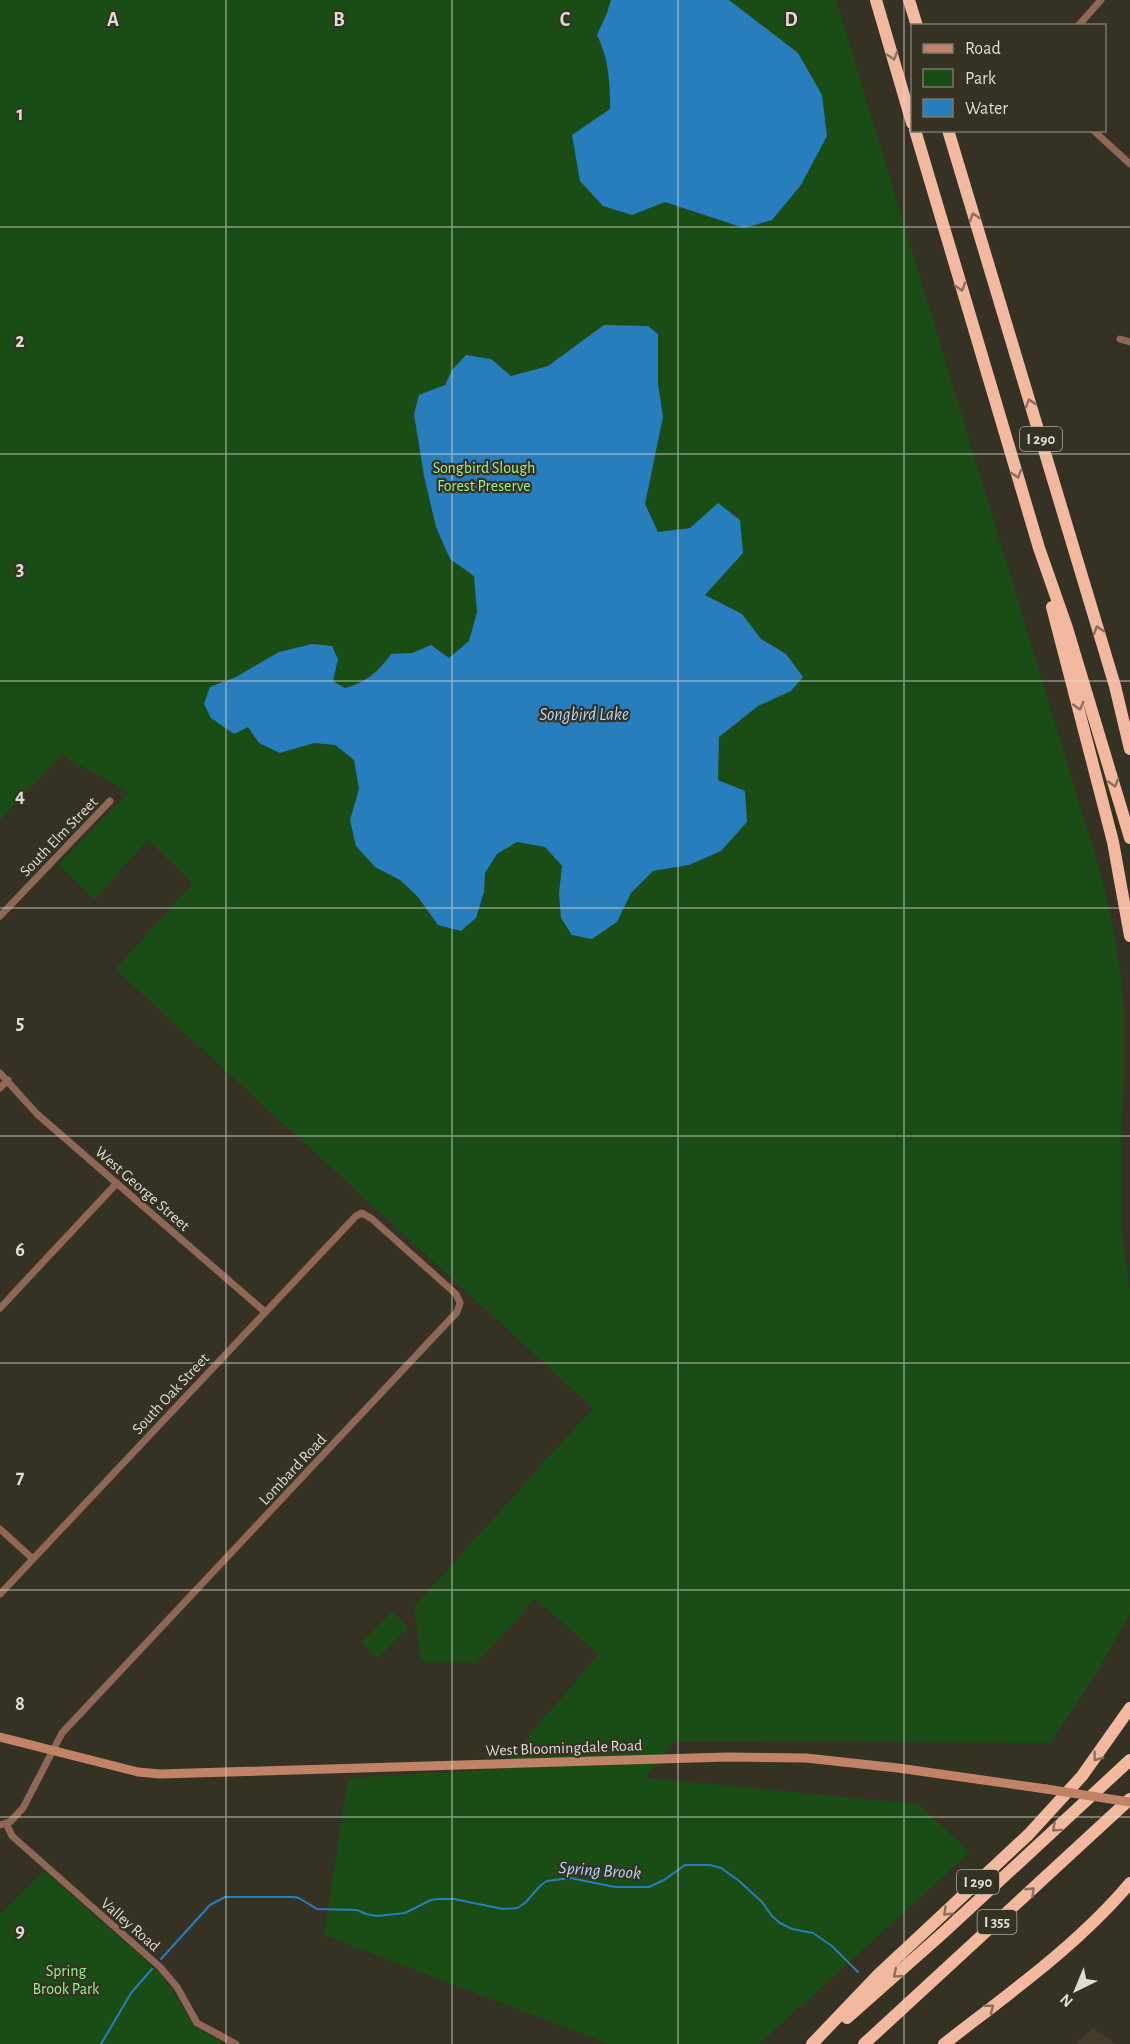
<svg xmlns="http://www.w3.org/2000/svg" width="1130" height="2044" font-family="'Alegreya Sans',sans-serif">
  <style>
    .industrial { fill: #443b2a }
    .green { fill: #194d15 }
    .water { fill: #287dbd }
    .lines { fill: none; stroke-linecap: round; stroke-linejoin: round }
    .stream { stroke: #287dbd; stroke-width: 2 }
    .street { stroke: #8e6756; stroke-width: 7 }
    .secondary { stroke: #c18368; stroke-width: 9 }
    .highway { stroke: #f3b9a0; stroke-width: 12 }
    .secondary-bridge { stroke: #c18368; stroke-width: 9 }
    .oneway { stroke: #8a6f5c }
    .grid { fill: none; stroke: #dedcd4; stroke-width: 1.5; stroke-opacity: 0.55 }
    .labels { text-anchor: middle; stroke-width: 4.5; stroke-linejoin: round; paint-order: stroke }
    .shield { fill: #353224; stroke: #aba99f; stroke-width: 1.5 }
    .shield-label { font-size: 15px; font-weight: bold; fill: #dedcd4 }
    .park-label { font-size: 16px; fill: #98f18f; stroke: #353224 }
    .street-label { font-size: 16px; fill: #dedcd4; stroke: #353224 }
    .water-label { font-size: 18px; font-style: italic; fill: #b0d6f8; stroke: #353224 }
    .grid-label { font-size: 20px; text-anchor: middle; font-weight: bold; fill: #dedcd4; stroke: #353224; stroke-width: 4.5; stroke-linejoin: round; paint-order: stroke }
  </style>
  <rect width="100%" height="100%" fill="#353224"/>
  <!-- industrial -->
  <path class="industrial" d="M1093 2028 1116 2044H1075Z"/>
  <!-- green -->
  <path class="green" d="M0 0H836L1100 872C1113 923 1124 976 1124 1029 1125 1116 1113 1204 1130 1290V1613L1098 1670 1050 1743 675 1741 645 1778 918 1804 970 1852 759 2044H609L324 1935 348 1778 501 1769 599 1654 535 1599 476 1663 421 1662 414 1607 593 1408 115 969 193 884 148 840 94 899 58 865 129 792 61 755 0 820Z
    M392 1611 408 1627 378 1658 362 1642Z
    M44 1871 161 1974 196 2028 225 2044H0V1914Z"/>
  <!-- water -->
  <path class="water" d="M611 0H729L798 53 822 95 827 136 801 185 772 220 744 228 665 202 632 215 603 206 580 181 572 135 610 109C610 83 609 59 597 35L607 13Z
    M604 325 648 326 658 334V384L663 417 645 504 658 532 690 528 718 503 740 520 743 553 705 595 742 614 761 639 786 654 803 677 791 691 758 706 719 737 718 780 745 791 747 822 721 851 689 865 653 871 631 893 617 922 592 939 572 935 561 918 559 893 562 866 545 847 517 842 497 854 485 873 484 892 476 918 461 931 438 925 418 897 400 880 375 867 356 846 350 820 359 789 354 760 335 745 314 743 280 753 259 743 248 727 234 734 211 718 204 704 210 687 236 677 279 652 312 644 332 646 338 659 333 681 345 688C367 682 378 672 391 654L412 653 431 645 449 658 469 641 477 612 474 576 450 559 436 527 424 476 414 414 419 395 445 385 452 370 466 355 491 359 511 376 548 366Z"/>
  <g class="lines">
    <!-- stream -->
    <path class="stream" d="M161 1959 210 1905 225 1897H294L299 1898 317 1909 357 1910 366 1914 377 1916 405 1913 431 1900 437 1899H454L503 1909 517 1908 525 1903 541 1885 547 1881 570 1878 615 1887H649L664 1880 685 1865H710L721 1868 738 1880 762 1902 772 1916 780 1923 792 1929 813 1933 832 1946 858 1972
      M101 2044 131 1993 152 1969"/>
    <!-- street -->
    <path class="street" d="M1078 26 1101 0
      M1093 130 1130 164
      M1120 339 1130 342
      M0 916 110 801
      M0 1073 37 1114 265 1312
      M0 1088 8 1080
      M0 1308 117 1183
      M0 1529 33 1559
      M0 1594 356 1216 362 1213 372 1219 456 1294 460 1303 457 1312 62 1733 23 1808 10 1822 0 1825
      M6 1823 12 1836 160 1967 177 1987 197 2023 236 2044"/>
    <!-- secondary -->
    <path class="secondary" d="M0 1737 138 1772 160 1774 728 1757 806 1758 898 1768 1046 1789"/>
    <!-- highway -->
    <path class="highway" d="M876 0 912 123
      M909 0 917 26
      M915 130 1039 548 1067 628 1130 838
      M948 130 1115 686 1130 749
      M1052 607 1113 842 1130 936
      M847 2018 943 1933 1130 1760
      M812 2044 878 1975 1029 1834 1082 1776 1130 1708
      M864 2044 1130 1799
      M944 2044C1007 1995 1078 1945 1130 1883"/>
    <!-- secondary-bridge -->
    <path class="secondary-bridge" d="M1046 1789 1130 1802"/>
  </g>
  <!-- one-way arrows -->
  <defs><path id="oneway-chevron" d="M-2-3.5L2.5 0L-2 3.5" fill="none" stroke-width="1.6" stroke-linecap="round" stroke-linejoin="round" transform="scale(1.5)"/></defs>
  <g class="oneway">
    <use href="#oneway-chevron" transform="translate(893 56) rotate(74)"/>
    <use href="#oneway-chevron" transform="translate(974 217) rotate(-107)"/>
    <use href="#oneway-chevron" transform="translate(961 287) rotate(73)"/>
    <use href="#oneway-chevron" transform="translate(1030 403) rotate(-107)"/>
    <use href="#oneway-chevron" transform="translate(1017 474) rotate(73)"/>
    <use href="#oneway-chevron" transform="translate(1098 630) rotate(-107)"/>
    <use href="#oneway-chevron" transform="translate(1079 706) rotate(75)"/>
    <use href="#oneway-chevron" transform="translate(1114 783) rotate(74)"/>
    <use href="#oneway-chevron" transform="translate(1097 1757) rotate(127)"/>
    <use href="#oneway-chevron" transform="translate(1056 1828) rotate(138)"/>
    <use href="#oneway-chevron" transform="translate(1031 1891) rotate(-43)"/>
    <use href="#oneway-chevron" transform="translate(947 1912) rotate(137)"/>
    <use href="#oneway-chevron" transform="translate(897 1974) rotate(139)"/>
    <use href="#oneway-chevron" transform="translate(990 2008) rotate(-38)"/>
  </g>
  <!-- grid -->
  <path class="grid" d="M226 0V2044M452 0V2044M678 0V2044M904 0V2044M0 227H1130M0 454H1130M0 681H1130M0 908H1130M0 1136H1130M0 1363H1130M0 1590H1130M0 1817H1130"/>
  <g class="labels">
    <!-- shield labels -->
    <g class="shield">
      <rect x="1020" y="427" width="42" height="24" rx="4.5"/>
      <rect x="957" y="1870" width="42" height="24" rx="4.5"/>
      <rect x="977.5" y="1910" width="39" height="24" rx="4.5"/>
    </g>
    <g class="shield-label">
      <text x="1041" y="444">I 290</text>
      <text x="978" y="1887">I 290</text>
      <text x="997" y="1927">I 355</text>
    </g>
    <!-- park labels -->
    <g class="park-label">
      <text x="484" y="473">Songbird Slough<tspan x="484" dy="18">Forest Preserve</tspan></text>
      <text x="66" y="1976">Spring<tspan x="66" dy="18">Brook Park</tspan></text>
    </g>
    <!-- street labels -->
    <g class="street-label">
      <text transform="translate(58 836) rotate(-46)" y="6">South Elm Street</text>
      <text transform="translate(143 1188) rotate(41)" y="6">West George Street</text>
      <text transform="translate(170 1393) rotate(-47)" y="6">South Oak Street</text>
      <text transform="translate(292 1469) rotate(-47)" y="6">Lombard Road</text>
      <text transform="translate(564 1747) rotate(-2)" y="6">West Bloomingdale Road</text>
      <text transform="translate(131 1924) rotate(41)" y="6">Valley Road</text>
    </g>
    <!-- water labels -->
    <g class="water-label">
      <text x="584" y="720">Songbird Lake</text>
      <text transform="translate(600 1870) rotate(4)" y="6">Spring Brook</text>
    </g>
  </g>
  <g class="grid-label">
    <text x="113" y="26">A</text>
    <text x="339" y="26">B</text>
    <text x="565" y="26">C</text>
    <text x="791" y="26">D</text>
    <text x="20" y="120">1</text>
    <text x="20" y="347">2</text>
    <text x="20" y="575">3</text>
    <text x="20" y="802">4</text>
    <text x="20" y="1029">5</text>
    <text x="20" y="1256">6</text>
    <text x="20" y="1483">7</text>
    <text x="20" y="1710">8</text>
    <text x="20" y="1937">9</text>
  </g>
  <!-- legend -->
  <rect x="911" y="24" width="195" height="108" fill="#353224" stroke="#79766a" stroke-width="1.5"/>
  <rect x="923" y="44" width="30" height="9" fill="#c18368" stroke="#79766a" stroke-width="1.5"/>
  <text x="965" y="54" font-size="18" fill="#dedcd4">Road</text>
  <rect x="923" y="69" width="30" height="18" fill="#194d15" stroke="#79766a" stroke-width="1.5"/>
  <text x="965" y="84" font-size="18" fill="#dedcd4">Park</text>
  <rect x="923" y="99" width="30" height="18" fill="#287dbd" stroke="#79766a" stroke-width="1.5"/>
  <text x="965" y="114" font-size="18" fill="#dedcd4">Water</text>
  <!-- north arrow -->
  <g transform="translate(1076 1990) rotate(223)" stroke="#353224" stroke-width="4.5" paint-order="stroke">
  <path d="M0-4.5L10 22L0 15L-10 22Z" fill="#dedcd4"/>
  <text y="-9" font-size="16" font-weight="bold" text-anchor="middle" fill="#dedcd4">N</text>
  </g>
</svg>
